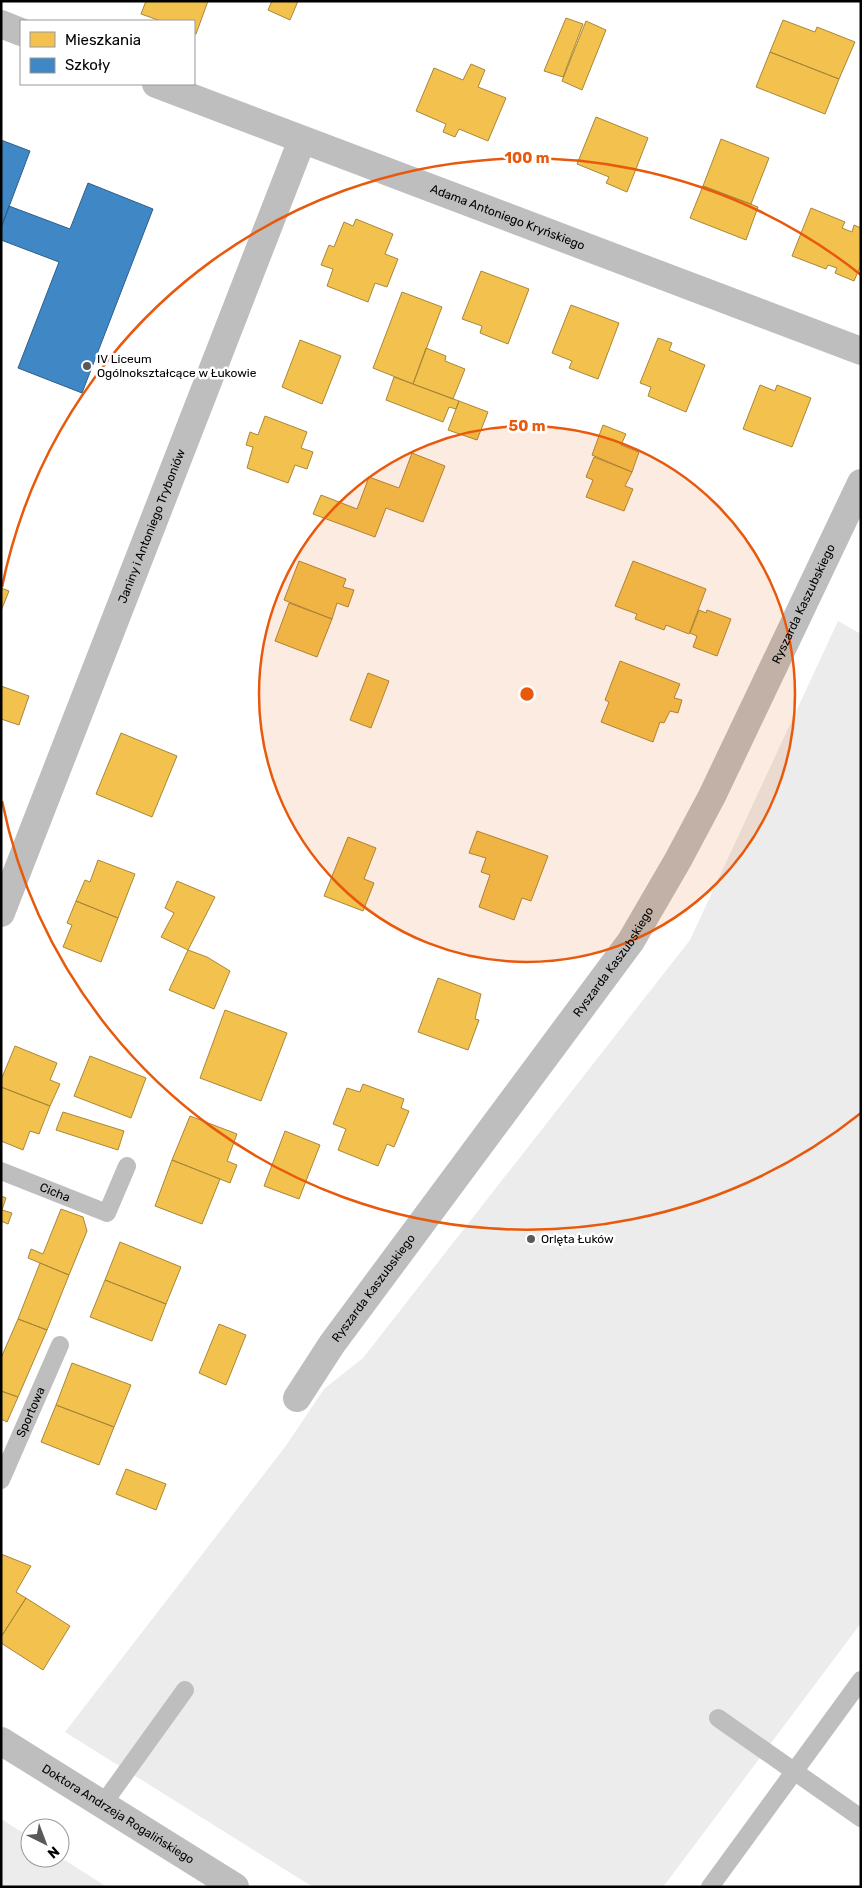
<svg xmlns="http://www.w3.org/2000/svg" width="862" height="1888" font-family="Rubik,sans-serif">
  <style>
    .green { fill: #ececec }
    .homes { fill: #f2c14e; stroke: #a98737 }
    .schools { fill: #3f88c5; stroke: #2c5f8a }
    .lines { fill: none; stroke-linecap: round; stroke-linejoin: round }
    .service { stroke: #bebebe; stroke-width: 18 }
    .minor { stroke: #bebebe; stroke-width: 28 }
    .tertiary { stroke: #bebebe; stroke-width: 28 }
    .ring { fill: none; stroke: #e8590c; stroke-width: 2.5 }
    .poi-dot { fill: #595959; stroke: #fff; stroke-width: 2 }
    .labels { text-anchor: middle; stroke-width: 5; stroke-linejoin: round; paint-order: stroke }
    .street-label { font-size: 12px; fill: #000; stroke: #fff }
    .poi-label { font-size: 12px; fill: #000; stroke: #fff; text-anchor: start }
    .centre { fill: #e8590c; stroke: #fff; stroke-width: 2.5 }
    .ring-label { font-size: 15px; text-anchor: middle; font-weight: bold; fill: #e8590c; stroke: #fff; stroke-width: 5; stroke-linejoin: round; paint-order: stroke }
  </style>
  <rect width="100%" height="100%" fill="#fff"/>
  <!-- green -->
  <path class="green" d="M838 621 861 634V1623L663 1887H313L65 1732 285 1447 324 1389 363 1358 690 940Z
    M1 1819 30 1837V1858H60V1857L107 1887H1Z"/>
  <!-- homes -->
  <path class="homes" d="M146 1H208L196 34H194V21H161L141 14Z
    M272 1H298L290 20 268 10Z
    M566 18 583 24 563 77 544 71Z
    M783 20 815 32 817 27 855 42 839 79 770 52Z
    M586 21 606 30 582 90 562 81Z
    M770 52 839 79 825 114 756 87Z
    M471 64 485 70 478 87 506 98 488 141 459 129 455 137 443 132 446 124 416 111 434 68 463 80Z
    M596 117 648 138 627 192 606 183 609 177 577 164Z
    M721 139 769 158 751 204 703 186Z
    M703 186 758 207 746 240 690 218Z
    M811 208 845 222 842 228 852 232 854 225 861 228V265L854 281 835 273 837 268 828 265 826 269 792 256Z
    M356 219 393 234 385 254 398 259 387 287 375 283 368 302 327 286 333 269 321 265 329 245 334 247 344 222 353 226Z
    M481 271 529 289 508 344 480 333 482 326 462 319Z
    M402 292 442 307 413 384 373 368Z
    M571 305 619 323 598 379 569 368 572 361 552 353Z
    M658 338 672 343 669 350 705 365 686 412 648 396 651 387 640 383Z
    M300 340 341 356 322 404 282 387Z
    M426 348 446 356 445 361 465 369 453 399 413 384Z
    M394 377 459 401 456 409 449 407 443 422 386 400Z
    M760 385 775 391 777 385 811 398 792 447 743 429Z
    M459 401 488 412 477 440 448 430Z
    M265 416 307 432 301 448 313 452 307 469 295 465 288 483 247 468 253 447 246 445 250 432 258 435Z
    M603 425 626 434 621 445 639 452 632 472 592 455Z
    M412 453 445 466 423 522 386 508 375 537 313 514 321 495 357 509 369 477 399 488Z
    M594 457 632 472 625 486 633 489 624 511 586 497 593 480 586 477Z
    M299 561 346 579 343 587 354 590 348 607 337 603 332 619 284 600Z
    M633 561 706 589 689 634 666 625 664 630 635 619 637 614 615 606Z
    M1 588 9 591 1 611Z
    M289 603 332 619 317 657 275 641Z
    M699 610 706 613 707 610 731 619 717 656 693 647 697 636 690 633Z
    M620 661 680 684 674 698 682 700 678 713 670 711 664 723 660 722 653 742 601 722 609 702 605 700Z
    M368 673 389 681 371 728 350 720Z
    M1 686 29 696 19 725 1 719Z
    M121 733 177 756 152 817 96 794Z
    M477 831 548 856 531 901 522 898 514 920 479 907 490 875 481 872 486 858 469 853Z
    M348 837 376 848 364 879 374 883 363 911 324 896Z
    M98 860 135 874 118 918 76 901 85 880 90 882Z
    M177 881 215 897 188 950 161 937 174 913 165 908Z
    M76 901 118 918 101 962 63 947 72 925 67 923Z
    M188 950 207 957 230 971 214 1009 169 990Z
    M438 978 481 994 475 1019 479 1020 468 1050 418 1032Z
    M225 1010 287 1033 261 1101 200 1078Z
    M15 1046 57 1063 50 1080 60 1084 50 1106 1 1087V1080Z
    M90 1056 146 1078 131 1118 74 1096Z
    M363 1084 404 1099 401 1108 409 1111 394 1147 387 1144 378 1166 338 1150 346 1129 333 1124 347 1088 360 1092Z
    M1 1087 50 1106 39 1134 30 1131 23 1150 1 1141Z
    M63 1112 124 1131 118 1150 56 1130Z
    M190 1116 237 1134 227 1161 237 1165 230 1183 172 1160Z
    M285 1131 320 1145 299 1199 264 1186Z
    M172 1160 220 1179 202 1224 155 1206Z
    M1 1196 6 1198 2 1210 12 1213 8 1224 1 1221Z
    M61 1209 83 1217 87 1231 69 1275 28 1258 31 1249 43 1254Z
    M120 1242 181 1267 166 1304 105 1280Z
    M40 1263 69 1275 47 1330 18 1319Z
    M105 1280 166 1304 152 1341 90 1317Z
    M18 1319 47 1330 18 1397 1 1391V1358Z
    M219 1324 246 1335 226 1385 199 1373Z
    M72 1363 131 1385 114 1427 56 1405Z
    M1 1391 18 1397 7 1422 1 1419Z
    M56 1405 114 1427 99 1465 41 1442Z
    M126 1469 166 1484 156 1510 116 1494Z
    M1 1554 31 1566 16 1592 26 1598 1 1637Z
    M26 1598 70 1626 43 1670 1 1643V1637Z"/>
  <!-- schools -->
  <path class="schools" d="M1 140 30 151 1 228Z
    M88 183 153 209 82 393 18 368 59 262 1 240V228L9 206 70 229Z"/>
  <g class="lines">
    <!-- service -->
    <g class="service">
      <path id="s1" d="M1 1171 107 1213 127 1166"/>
      <path id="s2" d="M1 1480 60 1345"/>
      <path d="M718 1718 861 1818"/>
      <path d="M103 1804 185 1690"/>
      <path d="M710 1887 861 1680"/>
    </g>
    <!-- minor -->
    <g class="minor">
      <path d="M1 24 21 32"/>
      <path id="s3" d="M156 84 861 351"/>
      <path id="s4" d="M1 913 302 140"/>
      <path id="s5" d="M297 1398 332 1344 631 941 678 860 712 796 861 483"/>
    </g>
    <!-- tertiary -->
    <path class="tertiary" id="s6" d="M1 1741 235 1887"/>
  </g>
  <!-- distance rings -->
  <circle cx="527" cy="694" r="268" fill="#e8590c" fill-opacity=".12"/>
  <g class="ring">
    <circle cx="527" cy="694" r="268"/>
    <path d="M861 1113A536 536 0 0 1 2 801M2 587A536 536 0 0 1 861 275"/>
  </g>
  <!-- markers -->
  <g class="poi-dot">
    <circle cx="87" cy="366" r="5"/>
    <circle cx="531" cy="1239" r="5"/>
  </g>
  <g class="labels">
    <!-- street labels -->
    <g class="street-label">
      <text dy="4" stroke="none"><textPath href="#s3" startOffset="376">Adama Antoniego Kryńskiego</textPath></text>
      <text dy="4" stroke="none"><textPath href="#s4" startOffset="415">Janiny i Antoniego Tryboniów</textPath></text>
      <text dy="4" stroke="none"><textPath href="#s5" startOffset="945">Ryszarda Kaszubskiego</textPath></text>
      <text dy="4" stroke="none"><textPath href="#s5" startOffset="539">Ryszarda Kaszubskiego</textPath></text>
      <text dy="4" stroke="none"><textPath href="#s1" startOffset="58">Cicha</textPath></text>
      <text dy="4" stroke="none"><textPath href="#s5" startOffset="134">Ryszarda Kaszubskiego</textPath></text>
      <text dy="4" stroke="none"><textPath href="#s2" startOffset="74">Sportowa</textPath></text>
      <text dy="4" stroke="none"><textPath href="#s6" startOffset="138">Doktora Andrzeja Rogalińskiego</textPath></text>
    </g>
    <!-- poi labels -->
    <g class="poi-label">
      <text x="97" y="363">IV Liceum<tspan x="97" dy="14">Ogólnokształcące w Łukowie</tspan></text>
      <text x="541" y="1243">Orlęta Łuków</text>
    </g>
  </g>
  <circle cx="527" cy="694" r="8" class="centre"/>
  <g class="ring-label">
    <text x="527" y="163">100 m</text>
    <text x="527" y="431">50 m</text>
  </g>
  <!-- border -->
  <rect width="862" height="1888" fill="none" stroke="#000000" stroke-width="5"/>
  <!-- legend -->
  <rect x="20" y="20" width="175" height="65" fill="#ffffff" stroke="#999999"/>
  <rect x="30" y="32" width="25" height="15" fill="#f2c14e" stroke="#999999"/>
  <text x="65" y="45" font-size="15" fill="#000000">Mieszkania</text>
  <rect x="30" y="58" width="25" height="15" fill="#3f88c5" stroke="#999999"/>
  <text x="65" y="70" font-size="15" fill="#000000">Szkoły</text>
  <!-- north arrow -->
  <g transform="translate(45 1843) rotate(138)"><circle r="24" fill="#ffffff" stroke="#999999"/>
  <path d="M0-4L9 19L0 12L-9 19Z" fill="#595959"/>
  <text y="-8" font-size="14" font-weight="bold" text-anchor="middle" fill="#000000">N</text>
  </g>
</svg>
